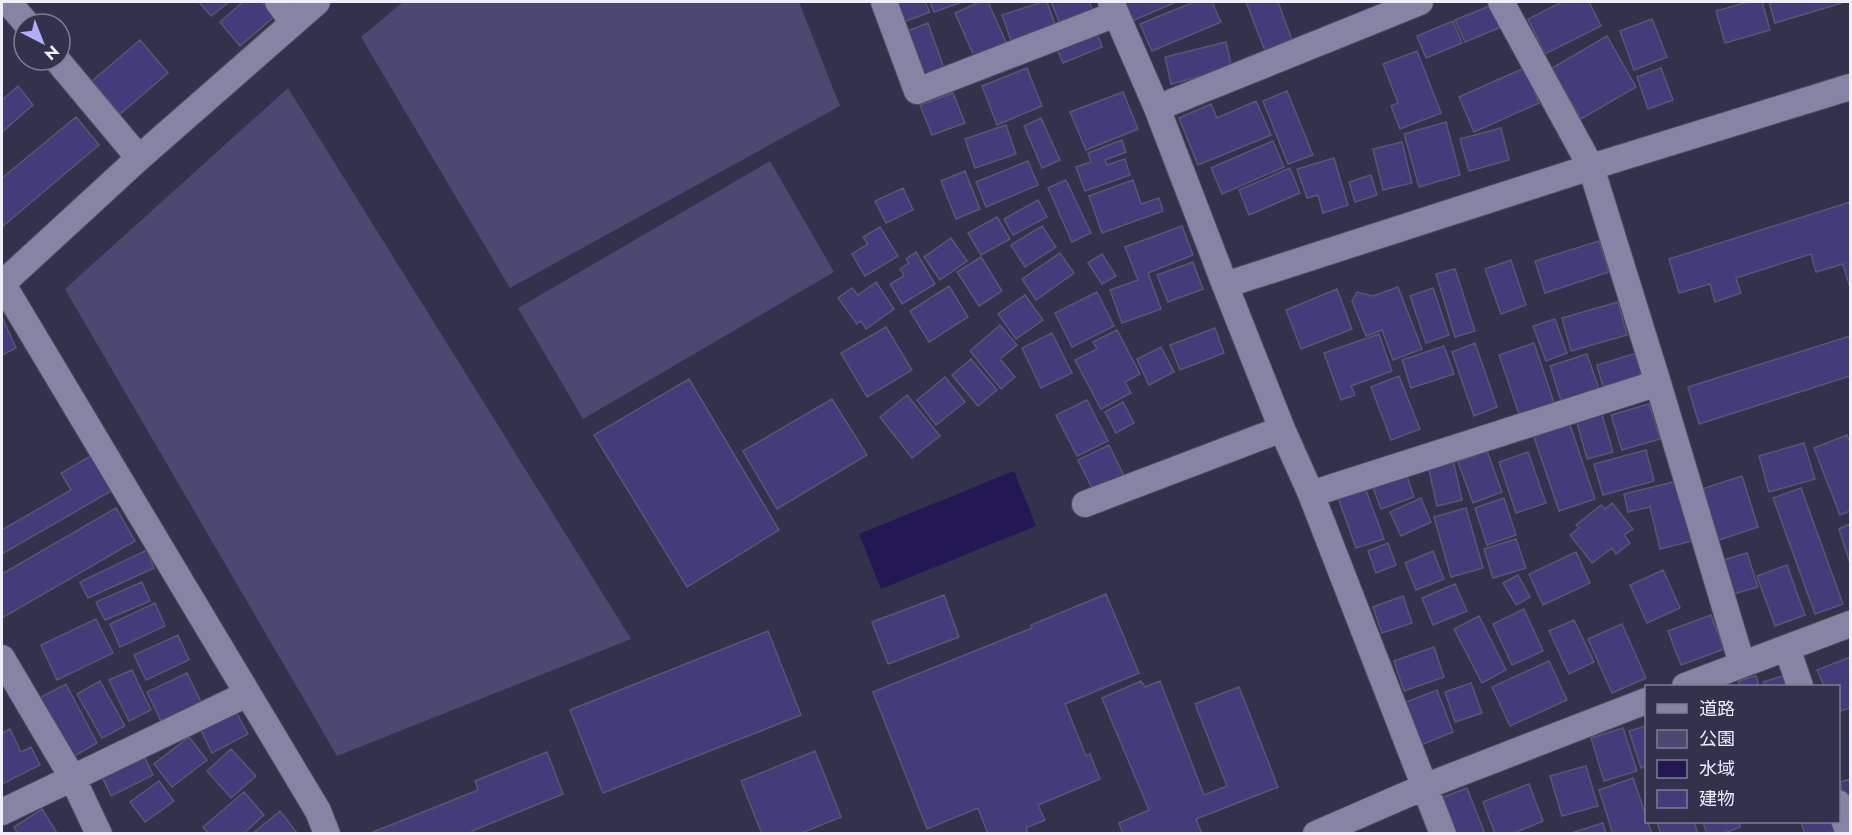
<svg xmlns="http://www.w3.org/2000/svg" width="1852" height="835" font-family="Jost,'Noto Sans JP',sans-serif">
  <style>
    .green { fill: #4b4872 }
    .water { fill: #231854 }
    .building { fill: #433c7b; stroke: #575774; stroke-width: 1.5 }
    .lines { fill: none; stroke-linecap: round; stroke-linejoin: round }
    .minor-casing { stroke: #4e4c62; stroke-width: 28 }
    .minor { stroke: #8584a4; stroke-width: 26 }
  </style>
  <rect width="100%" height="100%" fill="#33324d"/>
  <!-- green -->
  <path class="green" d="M403 2H799L840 106 510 288 361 37Z
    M288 88 631 639 337 756 65 289Z
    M770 161 834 272 583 419 518 308Z"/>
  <!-- water -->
  <path class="water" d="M1014 471 1036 526 881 589 859 534Z"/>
  <!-- building -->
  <path class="building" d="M199 2H229L211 16Z
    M243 2H262L275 16 240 46 220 22Z
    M892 2H925L930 12 901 23Z
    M930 2H962L934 12Z
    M979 2H988L1006 42 974 56 955 13Z
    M1042 2H1047L1056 28 1012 43 1002 15Z
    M1051 2H1089L1094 13 1061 26Z
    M1124 2H1176L1132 21Z
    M1194 2H1212L1221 22 1152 51 1140 24Z
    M1246 2H1278L1292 40 1265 51Z
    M1562 2H1589L1601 26 1545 54 1528 19Z
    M1748 2H1762L1770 30 1725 43 1716 11Z
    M1769 2H1845L1775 23Z
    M1492 5 1501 27 1465 42 1455 20Z
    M1652 19 1667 57 1634 70 1620 31Z
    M1453 21 1462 43 1426 58 1417 36Z
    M928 23 945 71 923 79 905 32Z
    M1096 30 1102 47 1063 63 1056 46Z
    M1607 36 1636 87 1581 119 1552 68Z
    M140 40 168 73 120 114 92 81Z
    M1226 42 1232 68 1171 84 1165 57Z
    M1417 51 1441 113 1400 129 1391 106 1398 103 1383 64Z
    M1027 68 1042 106 997 125 982 86Z
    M1524 68 1539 103 1474 132 1459 97Z
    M1661 68 1673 100 1648 109 1637 77Z
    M18 86 33 105 2 132V100Z
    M1287 91 1313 155 1288 164 1263 101Z
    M1123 92 1138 129 1086 150 1070 112Z
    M953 93 965 123 932 135 920 105Z
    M1256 101 1271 135 1198 165 1179 118 1211 104 1217 118Z
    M76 117 99 145 2 227V178Z
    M1041 118 1060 160 1042 168 1024 126Z
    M1446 122 1460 175 1419 187 1404 134Z
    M1006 125 1016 154 975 168 965 139Z
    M1501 128 1509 160 1469 171 1460 139Z
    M1122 140 1126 152 1105 160 1107 165 1125 159 1130 175 1085 191 1076 167 1091 162 1088 153Z
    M1273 141 1284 167 1222 194 1211 168Z
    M1402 142 1412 183 1383 190 1373 149Z
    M1334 158 1348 205 1323 213 1318 195 1307 198 1297 169Z
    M1028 161 1038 185 986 207 976 182Z
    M1290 168 1300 193 1249 215 1239 190Z
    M965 171 980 209 956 219 941 181Z
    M1371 175 1377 195 1355 202 1349 182Z
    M1066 180 1091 233 1072 242 1048 188Z
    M1133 180 1141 204 1159 198 1163 211 1102 233 1089 196Z
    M903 188 913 210 886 223 875 201Z
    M1038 200 1047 217 1013 235 1004 219Z
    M1850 202V288L1843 264 1816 272 1811 254 1736 278 1741 293 1715 302 1710 284 1679 293 1669 259Z
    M997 217 1010 239 981 255 968 233Z
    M1042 226 1056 247 1025 267 1011 245Z
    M1182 226 1193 255 1148 273 1161 309 1122 323 1110 290 1138 280 1125 247Z
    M880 227 898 256 865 276 852 254 868 244 863 237Z
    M951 238 967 261 940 280 924 257Z
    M1599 241 1609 272 1545 293 1535 261Z
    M916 252 935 284 902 304 890 284 904 276 900 269 909 263 906 259Z
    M1060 253 1074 273 1036 300 1022 279Z
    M1102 254 1116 276 1102 284 1088 263Z
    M981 257 1002 291 979 306 957 272Z
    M1511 260 1526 305 1501 314 1485 269Z
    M1193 262 1203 289 1168 302 1157 275Z
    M1455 269 1475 331 1455 337 1436 274Z
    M876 282 894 309 866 329 861 321 857 324 838 298 852 288 858 295Z
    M949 286 968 317 929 342 910 311Z
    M1398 287 1422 349 1393 360 1382 330 1366 336 1352 301 1357 292 1373 296Z
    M1433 288 1449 335 1426 343 1410 296Z
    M1337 289 1352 329 1301 349 1286 310Z
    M1097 292 1114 326 1072 347 1055 313Z
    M1025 295 1043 320 1016 339 998 314Z
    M1618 302 1627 335 1571 351 1562 318Z
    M2 317 16 348 2 355Z
    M1555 319 1567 353 1546 361 1533 326Z
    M1000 325 1017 345 1000 359 1015 377 1001 389 970 351Z
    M886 327 912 370 867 397 841 353Z
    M1215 328 1224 353 1180 370 1170 345Z
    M1117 330 1140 374 1125 382 1131 393 1101 409 1075 360 1097 349 1093 342Z
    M1052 333 1072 373 1041 388 1022 348Z
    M1379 334 1392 371 1351 386 1355 395 1341 400 1324 353Z
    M1850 336V376L1699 424 1688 387Z
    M1475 343 1497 407 1474 416 1452 352Z
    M1534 343 1554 403 1519 414 1499 355Z
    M1444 346 1454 374 1411 388 1402 360Z
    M1161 347 1174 372 1149 385 1137 359Z
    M1637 353 1643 375 1603 387 1597 365Z
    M1587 354 1599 389 1561 401 1550 366Z
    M971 359 997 390 978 406 952 375Z
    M1399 376 1420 429 1391 440 1371 387Z
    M945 377 965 402 936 425 917 400Z
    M689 379 779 530 687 587 594 435Z
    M907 395 940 436 912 458 880 417Z
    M832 399 867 455 777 509 743 451Z
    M1087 400 1108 441 1077 456 1056 415Z
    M1123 402 1134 423 1116 433 1105 412Z
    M1649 404 1660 439 1622 450 1611 415Z
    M1601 411 1613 452 1587 459 1576 419Z
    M1569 422 1595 499 1559 511 1533 434Z
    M1847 435 1850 443V511L1840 515 1814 448Z
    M1804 443 1815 479 1769 492 1759 456Z
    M1109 445 1124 476 1094 492 1078 460Z
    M1646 450 1654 481 1603 495 1594 464Z
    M1487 451 1502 492 1473 503 1458 462Z
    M1528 452 1546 503 1516 513 1499 462Z
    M91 456 111 491 2 554V530L71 490 61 473Z
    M1453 460 1462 500 1437 506 1428 466Z
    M1406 473 1414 497 1381 509 1372 485Z
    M1742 476 1758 527 1719 540 1702 489Z
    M1677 481 1692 541 1660 549 1650 507 1628 512 1624 494Z
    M1364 485 1384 539 1356 548 1337 495Z
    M1801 488 1843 604 1815 614 1773 498Z
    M1421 498 1431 522 1401 536 1390 512Z
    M1504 498 1516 535 1487 545 1475 508Z
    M1612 503 1633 529 1624 535 1630 543 1616 554 1612 548 1592 563 1570 535 1579 528 1576 525 1601 505 1605 509Z
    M116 508 135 541 2 618V574Z
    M1466 508 1483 568 1451 577 1434 517Z
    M1850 524V563L1839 529Z
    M1516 539 1526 568 1493 578 1484 549Z
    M1388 543 1396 565 1376 573 1368 551Z
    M147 550 154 568 88 598 80 582Z
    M1433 551 1444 579 1416 590 1405 563Z
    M1576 552 1590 583 1543 605 1529 574Z
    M1747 553 1758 587 1730 595 1720 561Z
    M1787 565 1805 615 1775 626 1757 576Z
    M1663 570 1680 608 1647 623 1630 585Z
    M1518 575 1530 597 1516 605 1503 583Z
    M142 582 150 601 105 620 96 602Z
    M1455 584 1467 611 1433 625 1422 598Z
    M1106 594 1139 673 1065 704 1086 756 1090 754 1100 779 1038 805 1045 820 1026 828 1028 834H988L978 808 927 829 873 692 1032 628 1031 625Z
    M944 595 959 637 888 664 872 622Z
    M1403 596 1412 623 1382 633 1373 607Z
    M155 603 165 626 120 647 110 624Z
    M1524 609 1543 651 1512 665 1493 624Z
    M1711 615 1724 649 1681 665 1668 631Z
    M1479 616 1506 670 1482 683 1454 629Z
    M96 619 113 653 57 680 41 645Z
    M1574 620 1594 662 1569 674 1549 631Z
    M1622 624 1646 678 1612 693 1588 639Z
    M768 631 801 715 603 793 570 710Z
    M178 635 189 660 146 680 134 655Z
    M1434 647 1444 677 1404 691 1394 661Z
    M1850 657V708L1838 712V686H1824L1817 670Z
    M1549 661 1567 700 1510 726 1492 687Z
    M132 670 151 710 129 721 109 680Z
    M187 673 201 702 161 721 147 692Z
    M1786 675 1790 686H1765L1763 682Z
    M1756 676 1759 686H1740L1738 681Z
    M100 681 125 726 102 738 77 694Z
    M1141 681 1145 687 1160 681 1204 795 1227 786 1195 704 1239 687 1278 787 1196 819 1202 834H1123L1119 823 1149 810 1102 698Z
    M1471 683 1482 713 1455 722 1445 692Z
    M66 684 97 743 71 758 39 698Z
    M1437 690 1453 732 1421 745 1404 703Z
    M235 710 248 734 212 753 200 728Z
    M1646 726V766L1641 768 1629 731Z
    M1623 728 1637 771 1604 781 1591 738Z
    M10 729 21 752 31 747 40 765 2 784V733Z
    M189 737 207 760 172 787 154 764Z
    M231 749 256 776 231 798 207 771Z
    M815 751 841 817 799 834H762L741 781Z
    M547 752 563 794 472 831 473 834H373V832L478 790 475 781Z
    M143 754 153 775 111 796 101 774Z
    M1586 766 1598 806 1562 816 1550 776Z
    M1633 778 1652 834H1613L1599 790Z
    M1850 779V814L1840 782Z
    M159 781 174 801 145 822 130 802Z
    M1529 784 1543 821 1512 834H1495L1483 802Z
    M1467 788 1485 834H1456L1441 798Z
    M244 792 264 815 243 834H209L203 827Z
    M42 809 57 833 18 834 14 827Z
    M280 811 297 833 252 834Z
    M1657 822H1694L1698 834H1661Z
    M1703 822H1739L1740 827 1722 834H1707Z
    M1801 822H1833L1836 832 1805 834Z
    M1603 823 1606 834H1568Z"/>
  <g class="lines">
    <defs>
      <path id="minor" d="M8 2 27 24
        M278 2 293 22
        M884 2 917 91 1116 14
        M1111 2 1157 108 1225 285 1282 429 1311 494 1443 834
        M1501 2 1591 167 1658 383 1742 664
        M57 60 139 158
        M1157 108 1420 2
        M2 283 318 811 327 834
        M2 284 139 158 317 2
        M1225 285 1591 167 1850 87
        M1311 494 1658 383
        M1085 504 1282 429
        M1787 648 1800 686
        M2 658 72 777 99 834
        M1685 686 1850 624
        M1838 803 1849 834
        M2 812 247 694
        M1316 834 1424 787 1646 701"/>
    </defs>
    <!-- minor casing -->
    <use href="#minor" class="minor-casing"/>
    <!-- minor -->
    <use href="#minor" class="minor"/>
  </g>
  <!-- border -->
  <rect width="1852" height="835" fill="none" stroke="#eeeefc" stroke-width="6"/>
  <!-- legend -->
  <rect x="1645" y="685" width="195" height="138" fill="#33324d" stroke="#7e7d93" stroke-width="1.5"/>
  <rect x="1657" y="704" width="30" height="9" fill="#8584a4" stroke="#7e7d93" stroke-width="1.5"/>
  <text x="1699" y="715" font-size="18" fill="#eeeefc">道路</text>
  <rect x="1657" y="730" width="30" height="18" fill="#4b4872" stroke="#7e7d93" stroke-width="1.5"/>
  <text x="1699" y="745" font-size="18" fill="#eeeefc">公園</text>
  <rect x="1657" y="760" width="30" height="18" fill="#231854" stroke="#7e7d93" stroke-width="1.5"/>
  <text x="1699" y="775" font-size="18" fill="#eeeefc">水域</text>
  <rect x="1657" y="790" width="30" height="18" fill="#433c7b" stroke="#7e7d93" stroke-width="1.5"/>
  <text x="1699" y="805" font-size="18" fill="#eeeefc">建物</text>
  <!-- north arrow -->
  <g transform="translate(42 42) rotate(138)"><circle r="28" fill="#33324d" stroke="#7e7d93" stroke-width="1.5"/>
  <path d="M0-4.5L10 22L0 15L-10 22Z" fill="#b1adfa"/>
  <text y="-9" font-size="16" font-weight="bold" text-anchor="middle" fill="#eeeefc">N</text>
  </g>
</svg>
